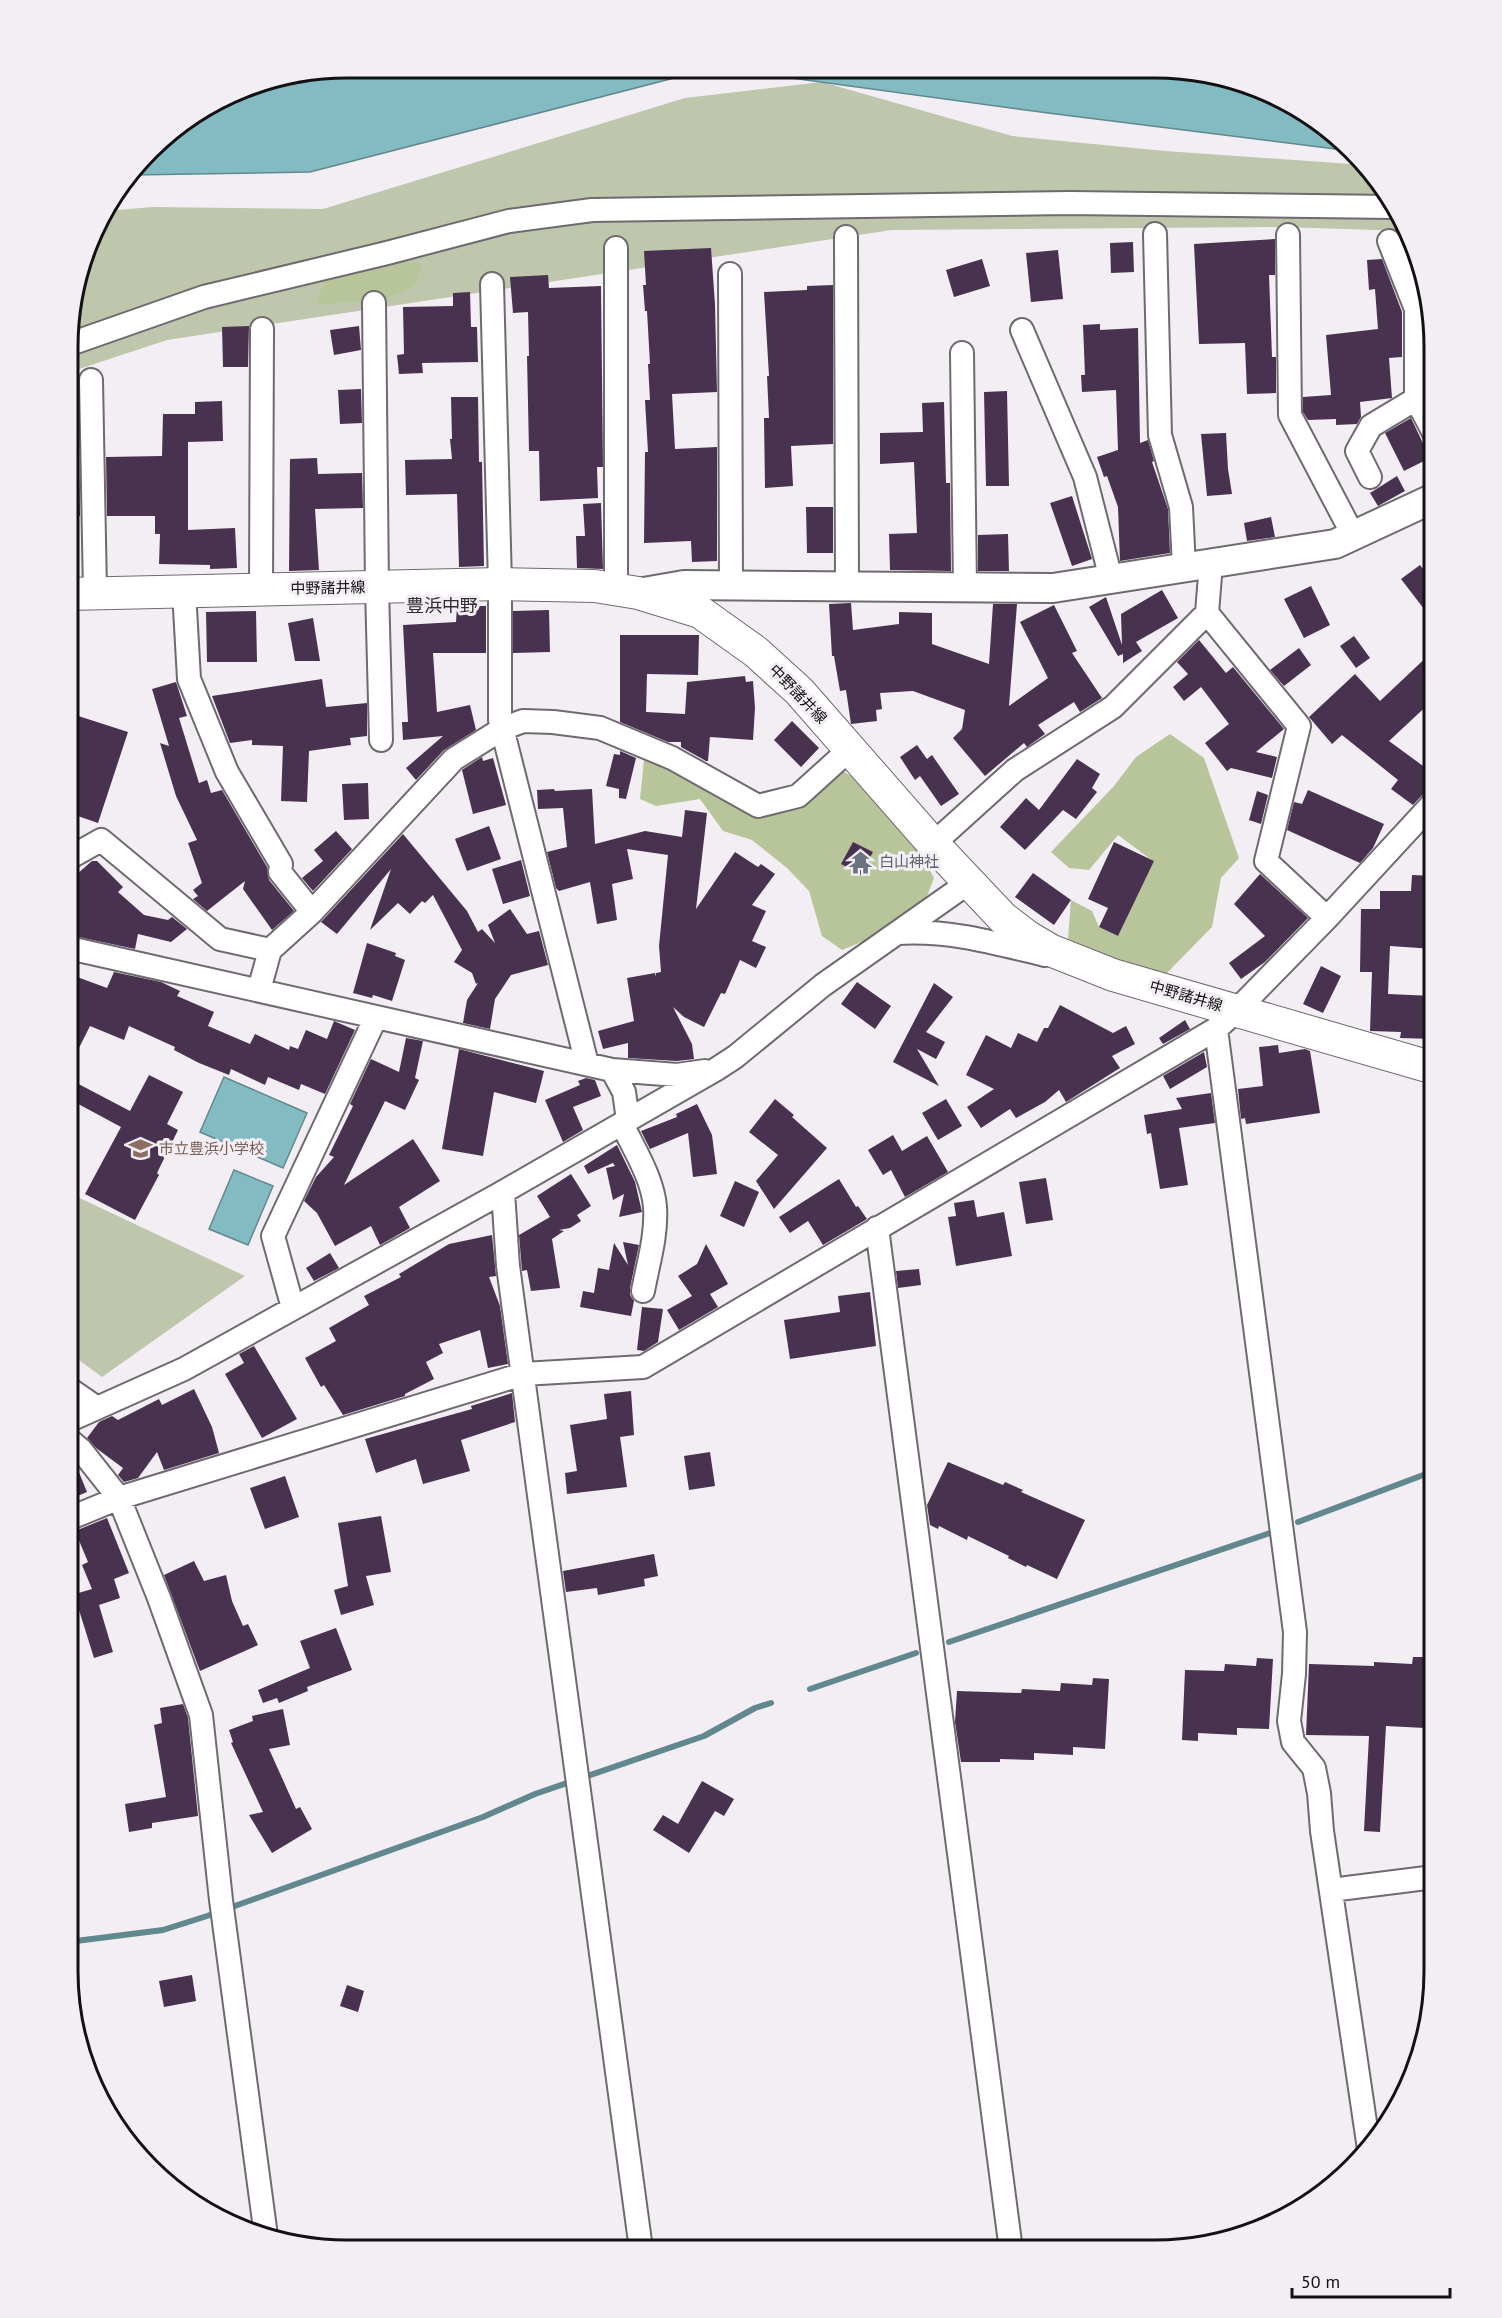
<svg xmlns="http://www.w3.org/2000/svg" width="1502" height="2318" font-family="'PT Sans','Noto Sans JP',sans-serif">
  <style>
    .green { fill: #bec6ac }
    .forest { fill: #b8c59b }
    .water { fill: #83bbc3; stroke: #61888e; stroke-width: 1.5 }
    .lines { fill: none; stroke-linecap: round; stroke-linejoin: round }
    .stream { stroke: #61888e; stroke-width: 6 }
    .building { fill: #493250 }
    .minor-casing { stroke: #6e6a6f; stroke-width: 26 }
    .tertiary-casing { stroke: #6e6a6f; stroke-width: 32 }
    .secondary-casing { stroke: #6e6a6f; stroke-width: 34 }
    .minor { stroke: #fff; stroke-width: 22 }
    .tertiary { stroke: #fff; stroke-width: 28 }
    .secondary { stroke: #fff; stroke-width: 32 }
    .labels { text-anchor: middle; stroke-width: 6; stroke-linejoin: round; paint-order: stroke }
    .street-label { font-size: 15px; fill: #131113; stroke: #f3eef4 }
    .worship-label { font-size: 15px; fill: #5b616d; stroke: #f3eef4; text-anchor: start }
    .education-label { font-size: 15px; fill: #785e54; stroke: #f3eef4; text-anchor: start }
    .quarter-label { font-size: 18px; fill: #312d32; stroke: #f3eef4 }
    .rim { fill: none; stroke: #131113; stroke-width: 3 }
  </style>
  <rect width="100%" height="100%" fill="#f3eef4"/>
  <!-- green -->
  <path class="green" d="M822 82 1012 136 1165 151 1365 165 1376 177 1408 231 1282 227 892 230 167 340 70 372V311L97 223 106 211 152 207 323 209 685 98Z
    M69 1193 245 1276 102 1377 68 1352Z"/>
  <!-- forest -->
  <path class="forest" d="M357 260 420 263 422 268 415 285 385 299 316 305 325 278Z
    M1170 734 1204 758 1239 858 1221 878 1212 927 1162 978 1068 939 1071 900 1092 911 1099 927 1118 936 1153 861 1118 835 1089 870 1069 868 1051 852 1114 786 1136 757Z
    M672 758 759 806 832 765 894 800 934 878 919 918 842 950 822 936 809 891 787 868 752 840 723 831 700 799 656 806 640 799 644 760Z"/>
  <!-- water -->
  <path class="water" d="M347 68 709 69 310 172 133 175 163 137 240 89Z
    M725 69 1192 70 1262 89 1325 125 1351 151 1048 113Z
    M224 1077 307 1113 283 1168 200 1132Z
    M234 1170 273 1186 248 1245 209 1229Z"/>
  <g class="lines">
    <!-- stream -->
    <path class="stream" d="M1298 1522 1434 1471
      M949 1642 1270 1533
      M810 1689 916 1653
      M68 1942 163 1930 207 1916 483 1817 535 1794 704 1736 755 1708 771 1703"/>
  </g>
  <!-- building -->
  <path class="building" d="M1275 239V275H1269L1272 357H1276V393L1247 394 1245 343 1199 344 1194 244Z
    M1133 242 1134 272 1111 273 1110 243Z
    M711 248 715 304 717 392 672 394 675 449 717 447V561L692 562 691 541 644 543 645 452H648L645 400H650L648 364H650L647 311H645L643 285H646L644 251Z
    M1058 250 1063 299 1031 302 1026 253Z
    M982 259 990 286 954 297 946 270Z
    M1382 259 1402 312V357L1389 358 1392 398 1360 402 1361 417 1357 424 1336 425V419L1308 420 1303 412V397L1331 395 1326 335 1378 329 1375 289 1369 290 1367 260Z
    M548 275 549 288 601 286 603 467H597L598 498 540 501 539 451H529L527 356H529L528 312 513 313 510 277Z
    M833 285V444L791 446 793 486 765 488 764 418H769L767 376H769L764 292 807 290V286Z
    M470 292 471 327H477L478 362 422 363 423 373 399 374 397 355 404 354 403 307 453 306V293Z
    M1100 324V330L1138 328 1140 443 1148 440 1154 461 1152 462 1168 509 1170 553 1120 561 1118 507 1107 476 1104 477 1097 457 1118 450 1116 390 1082 392 1081 375H1085L1083 325Z
    M249 326 248 367H223L222 327Z
    M359 326 361 350 334 355 330 330Z
    M361 389 362 423 340 424 338 390Z
    M1007 391 1009 486H986L984 392Z
    M451 397H478L479 462H482L484 566 459 567 457 494 406 495 405 460 452 459 450 439H452Z
    M222 401 223 441 188 442V530L235 528 237 568 210 569V565L159 564 160 534H155V516H107L106 457 162 456 163 414H195V402Z
    M944 402 946 483H950L951 571 890 570 889 534 917 533 914 462 880 464V433L923 432 922 403Z
    M1411 418 1430 458 1404 471 1385 433Z
    M1226 433 1228 469 1232 494 1207 496 1201 434Z
    M70 457H79L80 516H70Z
    M317 458 318 474 362 473 363 508 315 509 319 570 289 571 290 459Z
    M1397 476 1405 491 1378 506 1370 493Z
    M1072 496 1092 559 1072 566 1050 503Z
    M601 503 603 569 577 568 576 536H585L583 504Z
    M806 507H833V553H807Z
    M1271 517 1275 537 1247 541 1244 523Z
    M1008 534 1009 571H978V535Z
    M1420 565 1434 583V622L1401 579Z
    M1311 586 1330 625 1304 638 1284 599Z
    M1162 590 1178 618 1136 642 1142 651 1123 663V654L1118 656 1089 607 1106 597 1122 645 1121 614Z
    M851 603 853 630 899 624V612L932 613V644L989 664 993 604H1017L1009 706 1048 678 1020 622 1054 605 1077 651 1072 653 1102 698 1080 712 1074 702 1038 725 1045 734 1027 747 1024 743 985 776 953 738 962 729 965 710 913 691 880 693 882 709 876 710 877 721 851 724 846 690 840 691 834 656H832L829 604Z
    M457 606H486V653H433L437 712 470 705 476 730 444 750 416 780 406 768 443 736 403 740 402 722H408L403 625 456 622Z
    M549 610 550 652 513 653V611Z
    M256 611 257 662H207L206 612Z
    M313 618 320 661H295L288 623Z
    M620 635H699L698 675 647 674 646 712 685 714 687 682 745 676 746 682 753 681 755 708 753 740 710 737 708 761H706L681 747V742H668L620 722Z
    M1354 636 1370 658 1356 668 1340 646Z
    M1199 640 1226 673 1233 667 1284 729 1256 752 1277 757 1272 778 1231 768 1227 771 1205 743 1229 724 1201 687 1184 701 1173 687 1188 674 1177 662Z
    M1299 648 1311 665 1284 686 1270 670Z
    M1434 650V699L1389 741 1434 774V789L1425 792 1413 805 1391 789 1398 780 1342 735 1332 744 1309 717 1355 674 1380 701Z
    M322 679 326 707 367 703V736L350 738 351 745 309 751 307 802 281 801 283 746 252 745V740L230 743 212 696Z
    M176 682 187 716 179 718 199 783 207 780 211 793 222 790 267 867 269 880 294 911 272 930 243 889 245 881 207 911 193 899 198 896 193 890 202 883 188 843 197 840 176 796 160 743 169 746 152 689Z
    M69 713 128 732 98 823 69 813Z
    M792 721 819 748 801 767 774 740Z
    M917 745 927 759 932 755 959 794 941 806 920 776 915 780 900 757Z
    M620 751 636 758 626 799 619 798V789L606 786 614 754 620 755Z
    M482 757 483 761 493 758 506 805 473 814 462 770Z
    M1077 759 1100 774 1092 788 1097 792 1076 819 1063 810 1025 850 1000 827 1026 798 1039 810Z
    M368 783 369 819 344 820 342 784Z
    M554 789 555 791 592 789 595 844 645 831 682 837 685 810 707 813 696 909 735 852 758 867 761 864 775 874 752 905 766 911 752 941 766 947 756 968 740 960 725 994 721 993 704 1027 684 1017 673 1007 692 1044 694 1059 677 1061 628 1058V1043L603 1049 598 1031 634 1021 627 978 655 973 656 977V973L661 972 659 946 668 855 627 849 633 879 612 884 617 920 597 924 590 882 559 891 556 888 547 852 567 847 563 808 538 809 537 790Z
    M1308 790 1384 824 1373 848 1360 863 1287 830 1294 802 1302 804Z
    M1257 791 1268 795 1261 824 1249 820Z
    M489 826 501 859 467 871 455 839Z
    M336 831 352 849 313 891 302 878 323 861 314 850Z
    M403 834 467 911 478 932 482 929 495 943 488 925 510 909 527 934 539 931 548 965 511 975 495 999 490 1029 463 1023 467 1000 478 983 476 984 472 973 454 962 462 950 433 895 425 903 422 901 410 914 398 903 370 930 391 869 337 934 321 922Z
    M853 842 873 852 861 875 841 864Z
    M1114 842 1154 861 1118 936 1099 927 1108 908 1088 899Z
    M521 860 530 896 503 904 492 869Z
    M92 861H97L123 887 118 892 144 915 168 920 172 917 187 929 171 942 138 934 135 949 69 935V881Z
    M1033 873 1071 900 1054 925 1015 897Z
    M1260 874 1308 918 1265 962 1241 979 1229 963 1265 936 1234 904Z
    M1412 875 1434 876V949L1390 946 1388 994 1434 996V1039L1400 1038 1401 1032 1370 1031 1372 972H1360L1361 909H1380V891H1411Z
    M367 943 396 953 395 956 405 960 392 1001 373 995 372 998 353 993Z
    M1321 966 1341 976 1323 1013 1303 1004Z
    M114 972 161 982 180 991 177 996 214 1012 208 1026 250 1044 255 1034 289 1050 290 1046 298 1049 306 1030 327 1039 334 1021 355 1030 325 1094 301 1084 299 1090 268 1077 265 1085 231 1069 229 1075 199 1063 174 1050 175 1047 129 1026 124 1040 90 1026 69 1068V974L107 988Z
    M857 982 891 1006 875 1029 841 1004Z
    M934 983 953 997 926 1032 945 1042 936 1059 917 1049 939 1086 893 1062Z
    M1060 1005 1113 1033 1126 1026 1135 1044 1112 1056 1120 1068 1066 1102 1059 1090 1045 1102 1016 1118 1010 1109 981 1128 967 1107 994 1089 966 1075 986 1035 1011 1048 1018 1033 1037 1042 1044 1028H1048Z
    M1185 1020 1190 1029 1163 1044 1159 1038Z
    M406 1038 423 1041 415 1078 419 1080 405 1110 385 1101 344 1185 413 1139 440 1181 399 1207 410 1228 380 1245 371 1226 335 1246 317 1213 304 1201 316 1177 334 1157 329 1155 353 1106 350 1104 371 1059 399 1072Z
    M1278 1045 1279 1053 1305 1049 1310 1051 1320 1113 1246 1124 1245 1118 1241 1119 1238 1089 1263 1086 1259 1047Z
    M459 1049 544 1071 536 1103 494 1092 483 1156 442 1149Z
    M1204 1052 1207 1067 1170 1089 1163 1076Z
    M149 1075 183 1092 167 1124 178 1130 157 1173 159 1175 135 1220 85 1194 121 1127 69 1099V1079L130 1111Z
    M586 1078 595 1080 601 1096 573 1107 583 1130 563 1142 545 1100 580 1085 578 1081Z
    M1211 1093 1215 1123 1179 1128 1188 1185 1160 1189 1151 1133 1147 1134 1144 1115 1182 1109 1176 1098Z
    M775 1099 794 1115 792 1117 827 1148 774 1209 756 1181 778 1155 749 1132Z
    M946 1099 962 1126 938 1140 922 1113Z
    M697 1104 712 1135 717 1174 693 1177 688 1133 650 1149 641 1131 677 1117 676 1114Z
    M893 1135 902 1151 927 1136 948 1172 905 1197 891 1170 883 1175 868 1150Z
    M617 1145 635 1182 642 1212 619 1217 624 1194 613 1200 606 1168 615 1166 613 1163 588 1174 584 1166Z
    M571 1174 591 1206 577 1215 581 1221 570 1228 559 1230 564 1231 552 1239 560 1288 531 1291 527 1270 522 1271 519 1235 550 1217 537 1196Z
    M1046 1178 1053 1220 1026 1224 1019 1182Z
    M839 1179 856 1207 858 1206 867 1219 823 1245 808 1221 790 1233 779 1217Z
    M735 1181 759 1192 744 1227 720 1216Z
    M974 1200 977 1217 1004 1212 1012 1256 956 1266 948 1217 956 1216 954 1203Z
    M492 1235 496 1276 489 1277 500 1306 508 1364 488 1368 480 1330 439 1344 443 1353 426 1362 434 1379 405 1394V1396L343 1415 324 1385 321 1387 305 1358 336 1341 329 1328 369 1305 364 1296 401 1277 399 1274 449 1244Z
    M623 1242 639 1245 630 1288V1295L634 1301 631 1316 580 1307 583 1291 594 1293 598 1268 609 1270 614 1243 628 1265Z
    M706 1244 728 1284 710 1294 718 1307 679 1330 667 1310 692 1296 678 1276 697 1264Z
    M330 1253 339 1268 314 1281 306 1268Z
    M919 1269 921 1285 898 1288 896 1271Z
    M870 1292 876 1346 790 1359 784 1320 840 1312 838 1296Z
    M642 1307 663 1309 658 1342 644 1351 637 1350Z
    M254 1346 297 1419 262 1438 225 1374 244 1363 239 1354Z
    M194 1389 212 1427 219 1453 164 1470 157 1452 138 1478 124 1482 118 1475 123 1468 96 1448 87 1438 99 1422 112 1416 118 1420 159 1399 162 1405Z
    M631 1391 634 1435 620 1437 627 1487 567 1494 565 1473 577 1471 570 1425 607 1419 604 1394Z
    M512 1393 515 1422 461 1440 470 1471 423 1484 416 1459 376 1473 365 1439 472 1409 471 1406Z
    M710 1452 715 1486 689 1490 684 1456Z
    M68 1457 76 1465 87 1492 68 1500Z
    M948 1462 1003 1485 1005 1482 1023 1490 1021 1492 1085 1520 1057 1579 1027 1565 1026 1567 1008 1558 1009 1556 968 1536 967 1540 939 1526 938 1529 930 1525 927 1505Z
    M285 1476 299 1517 265 1529 250 1488Z
    M381 1516 391 1572 366 1576 374 1605 341 1615 334 1590 348 1586 338 1523Z
    M107 1518 129 1573 114 1579 120 1598 99 1605 113 1652 94 1658 79 1610 68 1613V1596L92 1589 82 1565 88 1562 75 1531Z
    M654 1554 658 1576 644 1579 645 1586 598 1595 597 1588 566 1592 563 1571Z
    M194 1561 204 1581 226 1575 232 1601 243 1626 248 1624 258 1645 200 1671 164 1575Z
    M336 1628 352 1670 307 1687 308 1691 279 1703 277 1698 263 1703 258 1690 310 1668 300 1641Z
    M1413 1657H1429L1425 1728 1386 1726 1380 1832 1364 1831 1369 1736 1306 1735 1309 1664 1374 1666V1662L1412 1664Z
    M1257 1658 1273 1659 1269 1729 1237 1728V1735L1198 1733V1741L1182 1740 1185 1670 1224 1671 1225 1664 1256 1666Z
    M1093 1678 1109 1679 1105 1749 1073 1747V1755L1034 1753V1760L1000 1759V1762H961L955 1722 957 1691 1021 1693 1022 1689 1060 1691 1061 1683 1092 1685Z
    M183 1704 188 1718 198 1816 152 1823V1828L129 1832 125 1804 166 1797 154 1725 162 1723 160 1708Z
    M283 1709 290 1745 269 1749 296 1809 300 1807 312 1829 272 1853 249 1815 263 1812 231 1743 233 1742 229 1730 253 1721 252 1716Z
    M702 1781 734 1799 724 1816 715 1811 689 1853 653 1830 663 1815 678 1824Z
    M192 1975 196 2001 164 2007 159 1981Z
    M347 1985 364 1991 358 2012 340 2006Z"/>
  <g class="lines">
    <defs>
      <path id="minor" d="M1155 234 1160 435 1181 507 1184 567
        M1288 235 1290 415 1353 535
        M846 237 847 586
        M1389 241 1416 309V399L1434 433
        M616 248V590
        M730 274 731 585
        M492 284 500 584V720L587 1064
        M374 303 377 588 381 740
        M1022 330 1085 477 1111 579
        M70 344 204 297 387 253 509 221 592 210 1070 203 1394 207
        M962 353 965 587
        M91 380 95 593
        M1370 477 1357 451 1371 426 1416 399
        M261 589 262 329
        M184 591 189 679 227 772 281 864 280 872 312 912
        M1207 613 1299 726 1266 861 1327 918
        M933 844 1015 770 1113 707 1207 613 1211 563
        M69 858 101 840 220 939 270 950
        M898 933C951 930 995 943 1045 955
        M69 948 612 1070 677 1075 705 1071
        M259 990 270 950 312 912 454 759 502 729 523 721 553 722 600 728 672 758 758 806 798 796 850 749
        M1216 1029 1295 1632 1294 1674 1289 1721 1293 1742 1314 1768 1319 1793 1322 1831 1369 2149
        M612 1070 624 1092 628 1120
        M622 1124C634 1149 653 1179 655 1207 657 1235 648 1264 643 1291
        M503 1192 508 1266 641 2249
        M877 1228 1011 2250
        M293 1308 273 1236 376 1017
        M68 1388 97 1408
        M68 1421 184 1369 503 1192 715 1070 735 1057 823 985 968 883
        M68 1439 81 1450 119 1498 159 1598 201 1715 221 1900 266 2236
        M68 1519 119 1498 523 1374 643 1367 1216 1029 1236 1011 1327 918 1434 802
        M1331 1890 1434 1877"/>
      <path id="tertiary" d="M638 593 684 585 1053 588 1335 544 1434 498"/>
      <path id="secondary" d="M69 594 500 584 595 586 638 593 700 612 756 652 799 691 933 844 1003 918 1028 937 1050 950 1113 975 1434 1068"/>
    </defs>
    <!-- minor casing -->
    <use href="#minor" class="minor-casing"/>
    <!-- tertiary casing -->
    <use href="#tertiary" class="tertiary-casing"/>
    <!-- secondary casing -->
    <use href="#secondary" class="secondary-casing"/>
    <!-- minor -->
    <use href="#minor" class="minor"/>
    <!-- tertiary -->
    <use href="#tertiary" class="tertiary"/>
    <!-- secondary -->
    <use href="#secondary" class="secondary"/>
  </g>
  <!-- icons -->
  <defs>
    <symbol id="temple-bare" viewBox="-9 -9 18 18"><path d="M0-6L5-2H3V0L6.5 2.5H4V6H1.5V3h-3V6H-4V2.5H-6.5L-3 0V-2H-5Z" fill="#6b7280" stroke="#f3eef4" stroke-width="2.5" paint-order="stroke"/></symbol>
    <symbol id="school-bare" viewBox="-9 -9 18 18"><path d="M0-5L7-2L0 1L-7-2ZM-4 1L0 2.5L4 1V4Q0 6-4 4Z" fill="#8d6e63" stroke="#f3eef4" stroke-width="2.5" paint-order="stroke"/></symbol>
  </defs>
  <g fill-rule="evenodd">
    <use href="#temple-bare" x="844" y="846" width="33" height="33"/>
    <use href="#school-bare" x="124" y="1132" width="33" height="33"/>
  </g>
  <g class="labels">
    <!-- street labels -->
    <g class="street-label">
      <text transform="translate(328 588) rotate(-1)" y="5">中野諸井線</text>
      <text transform="translate(798 694) rotate(46)" y="5">中野諸井線</text>
      <text transform="translate(1186 996) rotate(16)" y="5">中野諸井線</text>
    </g>
    <!-- worship labels -->
    <g class="worship-label">
      <text x="879" y="867">白山神社</text>
    </g>
    <!-- education labels -->
    <g class="education-label">
      <text x="159" y="1154">市立豊浜小学校</text>
    </g>
    <!-- quarter labels -->
    <g class="quarter-label">
      <text x="442" y="612">豊浜中野</text>
    </g>
  </g>
  <!-- crop -->
  <path d="M0 0H1502V2318H0ZM347 78H1155A269 269 0 0 1 1424 347V1971A269 269 0 0 1 1155 2240H347A269 269 0 0 1 78 1971V347A269 269 0 0 1 347 78Z" fill="#f3eef4" fill-rule="evenodd"/>
  <path class="rim" d="M347 78H1155A269 269 0 0 1 1424 347V1971A269 269 0 0 1 1155 2240H347A269 269 0 0 1 78 1971V347A269 269 0 0 1 347 78Z"/>
  <!-- scale -->
  <path d="M1292 2288v9h158v-9" fill="none" stroke="#131113" stroke-width="3"/>
  <text x="1301" y="2288" font-size="18" fill="#131113" stroke="#f3eef4" stroke-width="4.5" paint-order="stroke">50 m</text>
</svg>
